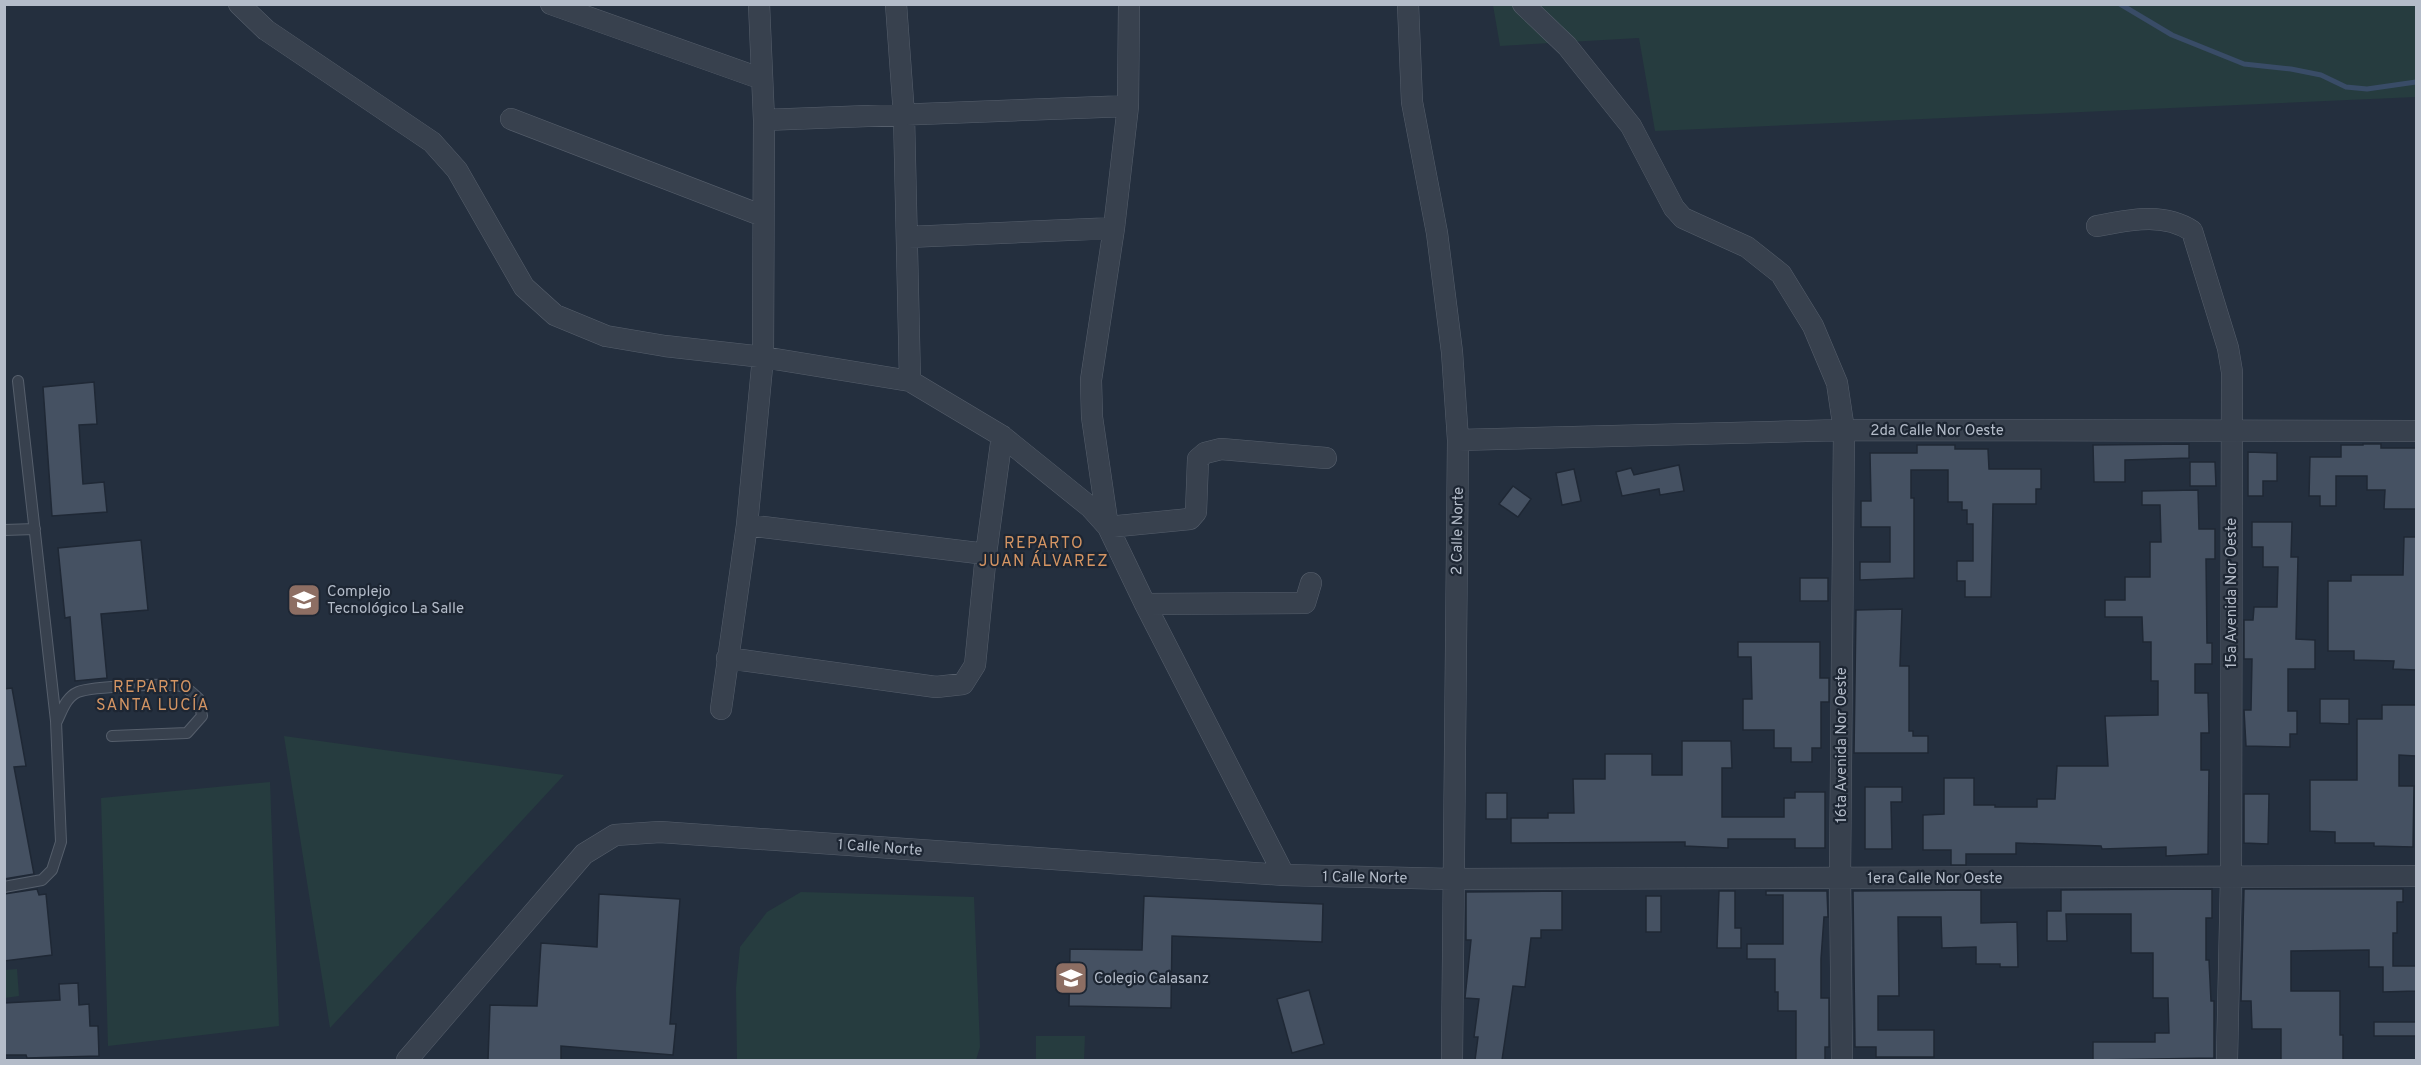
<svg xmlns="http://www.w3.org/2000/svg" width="2421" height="1065" font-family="Overpass,sans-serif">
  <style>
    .green { fill: #263c3f }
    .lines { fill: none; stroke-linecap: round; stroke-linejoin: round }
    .stream { stroke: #394c67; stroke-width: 5 }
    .building { fill: #455162; stroke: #1f2835; stroke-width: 1.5 }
    .lane-casing { stroke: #565f6c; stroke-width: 12 }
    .street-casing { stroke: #565f6c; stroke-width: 22 }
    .lane { stroke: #38414e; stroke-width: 10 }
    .street { stroke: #38414e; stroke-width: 21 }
    .labels { text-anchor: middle; stroke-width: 4.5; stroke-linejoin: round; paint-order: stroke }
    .street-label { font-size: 15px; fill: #b4bcc9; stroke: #1d2633 }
    .poi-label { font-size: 15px; fill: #b4bcc9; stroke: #1d2633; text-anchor: start }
    .neighbourhood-label { font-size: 16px; letter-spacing: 1.5px; fill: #d59563; stroke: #1d2633 }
  </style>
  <rect width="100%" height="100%" fill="#242f3e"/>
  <!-- green -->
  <path class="green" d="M1493 5H2416V97L1655 131 1639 38 1500 46Z
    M284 736 564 775 330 1028Z
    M270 782 279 1026 108 1046 101 798Z
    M801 892 974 897 980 1047 976 1060H737L736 988 740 947 767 912Z
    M17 969 19 996 5 998V970Z
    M1036 1036H1085L1084 1060H1036Z"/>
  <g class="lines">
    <!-- stream -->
    <path class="stream" d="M2120 4 2172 35 2244 64 2291 69 2321 75 2346 87 2367 89 2416 82"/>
  </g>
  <!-- building -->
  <path class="building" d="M94 382 97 424 79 425 83 484 104 482 107 512 52 516 43 387Z
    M2189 444V458L2125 460V482H2094L2093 445Z
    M2363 444H2381V448H2416V509H2384L2385 490H2367V476H2336V506H2320V496H2309L2310 457H2341V445H2363Z
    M1917 445H1955V449H1988L1989 469H2041V489H2036V504H1993L1991 597H1965V581H1957V561H1973V524H1967V510H1962V502H1948V470H1911V498H1914V578L1860 580V562H1890V527H1861V501H1871L1870 453H1917Z
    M2248 452 2277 453V481H2263V496H2248Z
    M2190 462H2215L2216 486H2190Z
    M1679 465 1684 491 1660 495 1659 489 1622 496 1616 472 1631 468 1634 475Z
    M1574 469 1581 501 1562 505 1556 473Z
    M1513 486 1531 499 1518 517 1499 504Z
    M2198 490 2199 529H2215V559H2206L2207 643H2212V664H2195V693H2208L2209 733H2201V770H2209L2208 854 2166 856V847L2102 849 2101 846 2016 843V854H1966V865H1951V850H1923V815L1944 814V778H1974V805H1995V807H2037V799H2055L2057 766H2108L2105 716 2158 715V681H2151V642H2143L2142 617H2105V600H2125V577H2150V542H2161L2160 505H2142V491Z
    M2252 522H2292L2291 557H2298L2296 639 2315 640V669H2288V711H2297V734H2290V747L2246 746 2244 710H2251L2252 659H2244V620H2253L2254 607H2277L2278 567H2263V547H2252Z
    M2404 537H2416V670L2393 669 2394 661 2354 660V651H2328V581H2351V575H2403Z
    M141 540 148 610 101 614 107 678 75 681 70 617 65 618 58 548Z
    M1800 578H1828V601H1800Z
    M1902 609 1900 666H1909V731H1913V736H1928V753H1854L1856 610Z
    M1738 642H1820V678H1829V702H1821V748H1812V762H1791V748H1774V730H1743V699H1752L1751 657H1738Z
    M12 688 26 766 14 767 34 874 4 879V689Z
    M2320 699H2349V724L2320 723Z
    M2382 705H2416V756L2399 755V786H2414L2413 847 2374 846V843H2335V832L2310 831V780H2357V719H2382Z
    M1682 741H1731L1732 768H1722V817H1784V798H1795V792H1825V848H1795V839H1728V848L1685 846V842L1511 843V818H1548V813H1574L1573 779H1605V754H1652V775H1682Z
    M1865 787H1902V802H1891L1892 849H1865Z
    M1486 793H1507V819H1486Z
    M2244 794H2269L2268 844 2244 843Z
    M37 889 39 895 46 894 52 955 4 961V894Z
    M2212 889V918H2206V960H2209L2211 1001H2214V1058L2093 1060V1042H2155V1033H2169L2168 998H2153V953H2131V914H2066L2067 941H2047V911H2061V890Z
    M2244 889H2403V902H2397V933H2393V966H2416V991L2383 992V967H2369V950L2291 951V991H2340V1035H2343V1060H2281V1029H2252L2251 1001H2241Z
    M1981 890V923L2017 922 2018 967H2000V964H1976V947L1942 948 1941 917H1898L1899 996H1878V1030H1934V1057H1876V1047H1855L1853 891Z
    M1562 891V930H1541V938H1531L1525 987 1513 986 1502 1060H1475L1478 1037H1474L1479 999 1465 998 1471 940H1466V892Z
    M1719 891H1735V928H1741V948H1717Z
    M1766 891H1827L1828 917H1824L1821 959V998H1829V1047H1825V1060H1796V1011H1778V992H1775V959H1747V944H1783V895H1766Z
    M599 894 680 899 670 1024H676L673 1055 561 1046V1060H488L490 1005 537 1006 541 943 597 947Z
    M1144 896 1323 904 1322 942 1172 936 1171 1008 1069 1006 1070 949 1142 950Z
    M1646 896H1661V932H1646Z
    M78 983 79 1005 89 1004 90 1026H98L99 1056 27 1058 26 1055H4V1003L60 1000 59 984Z
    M1309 990 1324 1044 1292 1053 1277 999Z
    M2374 1022H2416V1036H2374Z"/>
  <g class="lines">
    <defs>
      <path id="lane" d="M4 530 35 529
        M57 721C62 711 66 697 78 692 90 687 174 682 184 687 190 690 195 695 199 699L202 716 187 733 112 736
        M4 887 42 880 52 870 61 842 56 721 18 381"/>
      <path id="street" d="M239 4 266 30 432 142 457 170 524 287 555 315 606 336 665 346 763 357 910 381 1002 436 1090 507 1108 527 1145 604 1284 875
        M551 4 762 79
        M896 4 904 115 910 381
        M1129 4 1128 106 1114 228 1091 380 1092 417 1108 527 1190 519 1196 512 1198 459 1205 453 1221 449 1326 458
        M1408 4 1412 102 1437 233 1452 352 1458 440 1452 1060
        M1523 4 1567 46 1631 126 1674 208 1683 218 1747 247 1781 274 1813 326 1837 383 1844 430 1840 879 1842 1060
        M511 119 763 216
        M764 120 1128 106
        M2097 226C2130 220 2163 212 2192 231L2228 348 2232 372 2231 877 2227 1060
        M908 237 1114 228
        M1458 440 1844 430 2416 431
        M747 525 986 554
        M1145 604 1305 603 1311 583
        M727 658 936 687 963 684 975 665 986 554 1002 436
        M721 709 747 525 763 357 764 120 759 4
        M407 1060 584 854 615 835 660 832 1284 875 1453 879 2416 876"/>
    </defs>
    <!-- lane casing -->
    <use href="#lane" class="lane-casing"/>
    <!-- street casing -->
    <use href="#street" class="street-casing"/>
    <!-- lane -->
    <use href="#lane" class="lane"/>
    <!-- street -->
    <use href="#street" class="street"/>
  </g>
  <!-- icons -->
  <defs>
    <symbol id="university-square" viewBox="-11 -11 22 22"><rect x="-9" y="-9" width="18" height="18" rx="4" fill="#8d6e63" stroke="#1d2633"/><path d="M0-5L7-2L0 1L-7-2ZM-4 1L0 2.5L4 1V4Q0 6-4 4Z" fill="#fff"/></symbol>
    <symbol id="school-square" viewBox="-11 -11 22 22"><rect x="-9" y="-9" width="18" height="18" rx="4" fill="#8d6e63" stroke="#1d2633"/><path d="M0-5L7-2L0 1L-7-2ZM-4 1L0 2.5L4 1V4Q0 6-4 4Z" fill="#fff"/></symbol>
  </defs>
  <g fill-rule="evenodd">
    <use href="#university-square" x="285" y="581" width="38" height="38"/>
    <use href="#school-square" x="1052" y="959" width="38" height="38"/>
  </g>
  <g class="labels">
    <!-- street labels -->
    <g class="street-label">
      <text x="1937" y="435">2da Calle Nor Oeste</text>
      <text transform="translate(1457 531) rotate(-89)" y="5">2 Calle Norte</text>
      <text transform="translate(2231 593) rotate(-90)" y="5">15a Avenida Nor Oeste</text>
      <text transform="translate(1841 745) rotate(-90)" y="5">16ta Avenida Nor Oeste</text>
      <text transform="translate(880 847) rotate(4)" y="5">1 Calle Norte</text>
      <text transform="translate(1365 877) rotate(1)" y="5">1 Calle Norte</text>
      <text x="1935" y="883">1era Calle Nor Oeste</text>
    </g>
    <!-- poi labels -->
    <g class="poi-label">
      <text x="327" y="596">Complejo<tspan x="327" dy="17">Tecnológico La Salle</tspan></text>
      <text x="1094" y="983">Colegio Calasanz</text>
    </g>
    <!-- neighbourhood labels -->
    <g class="neighbourhood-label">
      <text x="1044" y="548">REPARTO<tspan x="1044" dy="18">JUAN ÁLVAREZ</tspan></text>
      <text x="153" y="692">REPARTO<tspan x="153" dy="18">SANTA LUCÍA</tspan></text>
    </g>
  </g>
  <!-- border -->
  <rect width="2421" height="1065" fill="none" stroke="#b4bcc9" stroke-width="12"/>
</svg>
